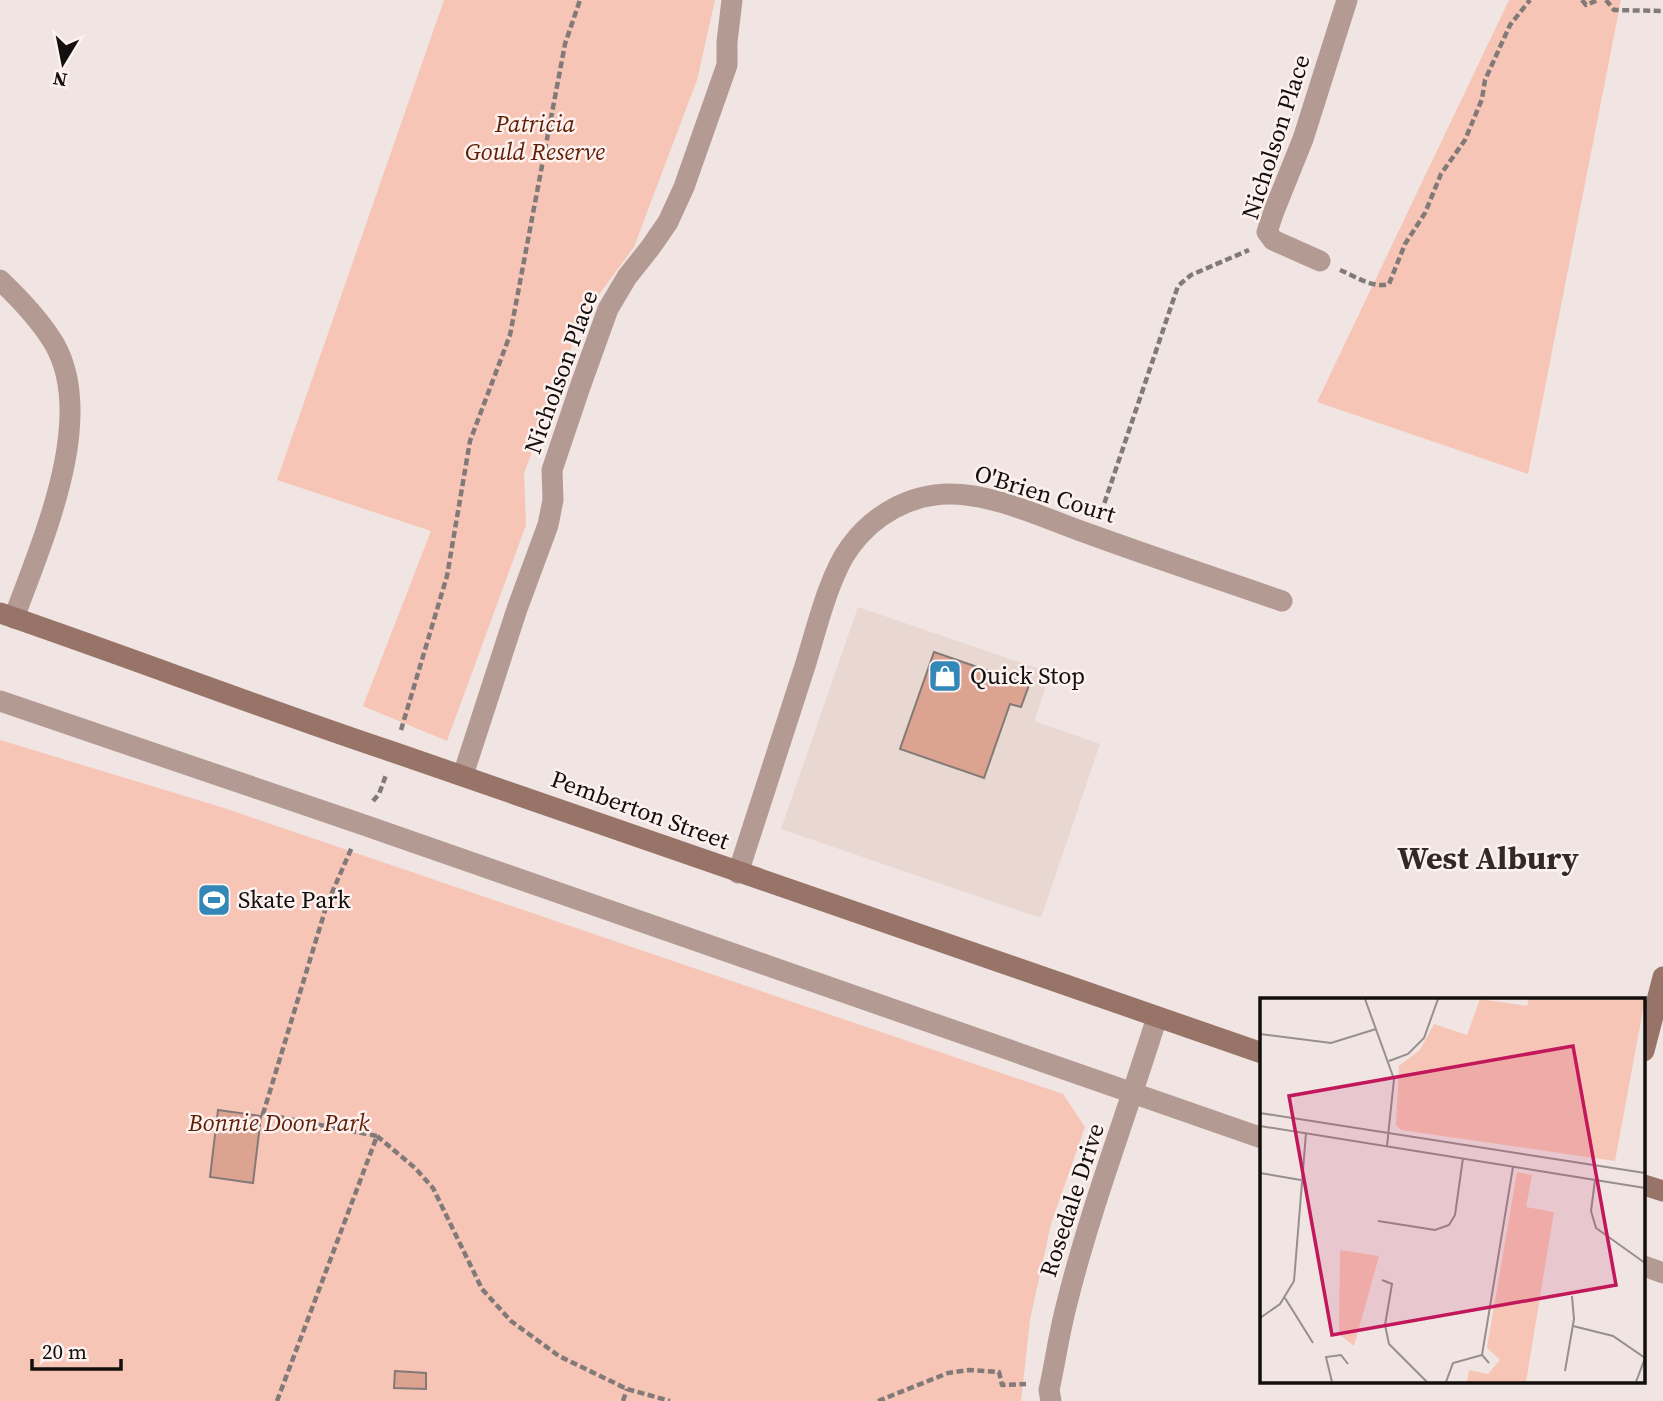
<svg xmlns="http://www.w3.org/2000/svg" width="1663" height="1401" font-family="'Source Serif 4',serif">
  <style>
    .built { fill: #e9d7d1 }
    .green { fill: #f7c5b5 }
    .building { fill: #dca391; stroke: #837a77; stroke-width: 2 }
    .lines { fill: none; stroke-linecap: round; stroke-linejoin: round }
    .path { stroke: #817a78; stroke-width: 4.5; stroke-dasharray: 7 3.5; stroke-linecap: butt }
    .street { stroke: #b39a92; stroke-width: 21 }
    .secondary { stroke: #987468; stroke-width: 21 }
    .labels { text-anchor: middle; stroke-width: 5; stroke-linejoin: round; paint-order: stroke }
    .park-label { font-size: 24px; font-style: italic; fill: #601d05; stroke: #fdf2ef }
    .street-label { font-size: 24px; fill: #120f0e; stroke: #fdf2ef }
    .poi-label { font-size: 24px; fill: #120f0e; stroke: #fdf2ef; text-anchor: start }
    .district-label { font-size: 32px; font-weight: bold; fill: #312a27; stroke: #fdf2ef }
    .inset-road { fill: none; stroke: #978f8d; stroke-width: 2 }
    .view { fill: #c2185b; fill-opacity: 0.15; stroke: #c2185b; stroke-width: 3.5 }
    .inset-edge { fill: none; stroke: #120f0e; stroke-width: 3.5 }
  </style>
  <rect width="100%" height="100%" fill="#f0e5e2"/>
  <!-- built -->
  <path class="built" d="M858 607 1051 673 1034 721 1100 744 1041 918 781 829Z"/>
  <!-- green -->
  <path class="green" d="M444 0H715L697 80 634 247 584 315 524 473 526 525 447 741 363 706 431 531 277 480Z
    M1509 0H1621L1528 474 1317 402Z
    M0 740 221 807 1063 1094 1085 1127 1051 1224 1030 1320 1021 1401H0Z"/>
  <!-- building -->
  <path class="building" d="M934 652 1029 685 1021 707 1010 704 984 778 900 749Z
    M218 1110 261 1116 253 1183 210 1177Z
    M395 1371 426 1373V1389L394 1388Z"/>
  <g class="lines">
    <!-- path -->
    <path class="path" d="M1582 0 1586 5 1598 0
      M1606 0 1614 10 1663 11
      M1340 270C1355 276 1373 289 1389 284L1405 244 1425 213 1441 174 1465 140 1482 99 1485 80 1510 25 1530 0
      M1101 513 1178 286 1191 275 1249 250
      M401 730 447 576 470 441 510 335 565 44 580 0
      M373 801 379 794 386 775
      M377 1136 415 1168 433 1188 482 1289 511 1321 559 1356 627 1389 670 1401
      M277 1401 377 1136 263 1114 327 904 352 847
      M623 1401 627 1389
      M878 1401 948 1373 969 1370 999 1372 1002 1385 1026 1384"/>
    <!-- street -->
    <path class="street" d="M1320 261 1273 240 1267 232 1274 211 1303 139 1347 0
      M0 280C20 299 41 321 55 345 97 421 41 543 14 618
      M0 701 364 825 1262 1138
      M463 775 517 609 548 525 553 500 552 470 580 387 608 309 627 277 650 248 668 222 684 187 727 65V42L732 0
      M738 873C760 803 783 735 805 666 816 631 829 575 850 547 873 515 910 494 950 494 996 494 1048 520 1092 535 1155 558 1219 579 1282 601
      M1644 1266 1663 1273
      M1051 1401 1049 1390C1055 1363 1059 1334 1066 1307 1090 1209 1127 1114 1157 1017"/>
    <!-- secondary -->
    <path class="secondary" d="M0 613C131 658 261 708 393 752 683 850 972 954 1262 1053
      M1644 1051 1663 977
      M1644 1185 1663 1191"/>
  </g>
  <!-- icons -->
  <defs>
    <symbol id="shop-square" viewBox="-11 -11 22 22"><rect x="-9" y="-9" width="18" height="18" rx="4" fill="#3388b8" stroke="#fdf2ef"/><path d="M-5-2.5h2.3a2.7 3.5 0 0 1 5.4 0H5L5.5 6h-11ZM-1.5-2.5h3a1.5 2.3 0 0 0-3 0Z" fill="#fff"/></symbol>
    <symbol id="stadium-square" viewBox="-11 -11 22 22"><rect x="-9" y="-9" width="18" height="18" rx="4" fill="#3388b8" stroke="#fdf2ef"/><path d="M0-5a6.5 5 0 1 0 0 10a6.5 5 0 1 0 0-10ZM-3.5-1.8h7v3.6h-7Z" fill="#fff"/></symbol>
  </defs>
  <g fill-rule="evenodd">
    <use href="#shop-square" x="926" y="657" width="38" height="38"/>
    <use href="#stadium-square" x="195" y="881" width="38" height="38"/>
  </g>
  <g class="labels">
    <!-- park labels -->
    <g class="park-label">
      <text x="535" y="132">Patricia<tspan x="535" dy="28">Gould Reserve</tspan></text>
      <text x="279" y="1131">Bonnie Doon Park</text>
    </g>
    <!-- street labels -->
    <g class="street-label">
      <text transform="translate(1276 137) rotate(-72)" y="8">Nicholson Place</text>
      <text transform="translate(561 372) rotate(-70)" y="8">Nicholson Place</text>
      <text transform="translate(1045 494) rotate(17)" y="8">O'Brien Court</text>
      <text transform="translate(640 810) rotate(20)" y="8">Pemberton Street</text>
      <text transform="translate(1072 1200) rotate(-72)" y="8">Rosedale Drive</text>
    </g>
    <!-- poi labels -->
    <g class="poi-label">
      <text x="970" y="684">Quick Stop</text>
      <text x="238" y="908">Skate Park</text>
    </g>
    <!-- district labels -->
    <g class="district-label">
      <text x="1488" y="869">West Albury</text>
    </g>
  </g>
  <!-- overview -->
  <g transform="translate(1260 998)">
    <rect width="385" height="385" fill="#f0e5e2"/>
    <path d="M220 1 267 8 269 1H385L355 163 141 132 136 127 139 68 160 52 174 26 207 37ZM257 174 272 177 266 209 294 214 266 384H207L209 372 228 376 240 362 227 350ZM80 252 119 258 94 348 79 336Z" fill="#f7c5b5"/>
    <path class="inset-road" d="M105 1 134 81 127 148M0 36 71 45 116 31M129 63 148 56 164 40 178 1M0 115 385 175M0 128 385 190M0 175 41 182M335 182 331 213 336 230 385 265M118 223 175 232 189 227 195 217 203 160M122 282 132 286 125 327 129 346 167 384M25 300 53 345M0 320 20 306 34 283 46 135M313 328 353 338 385 360 376 384M229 365 222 357 253 169M305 373 314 321 312 298M72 384 66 359 81 357 88 366M186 384 193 365 222 357"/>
    <path class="view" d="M313 48 356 287 72 337 29 98Z"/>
    <rect width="385" height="385" class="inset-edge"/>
  </g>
  <!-- north arrow -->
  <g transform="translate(63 63) rotate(190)" stroke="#fdf2ef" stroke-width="5" paint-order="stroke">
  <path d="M0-5L12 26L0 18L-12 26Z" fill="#120f0e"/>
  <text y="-10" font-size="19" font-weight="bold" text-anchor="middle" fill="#120f0e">N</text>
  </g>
  <!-- scale -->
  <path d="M32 1359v10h89v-10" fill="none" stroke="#120f0e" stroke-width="3.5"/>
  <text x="42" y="1359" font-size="21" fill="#120f0e" stroke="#fdf2ef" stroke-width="5" paint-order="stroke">20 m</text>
</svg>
